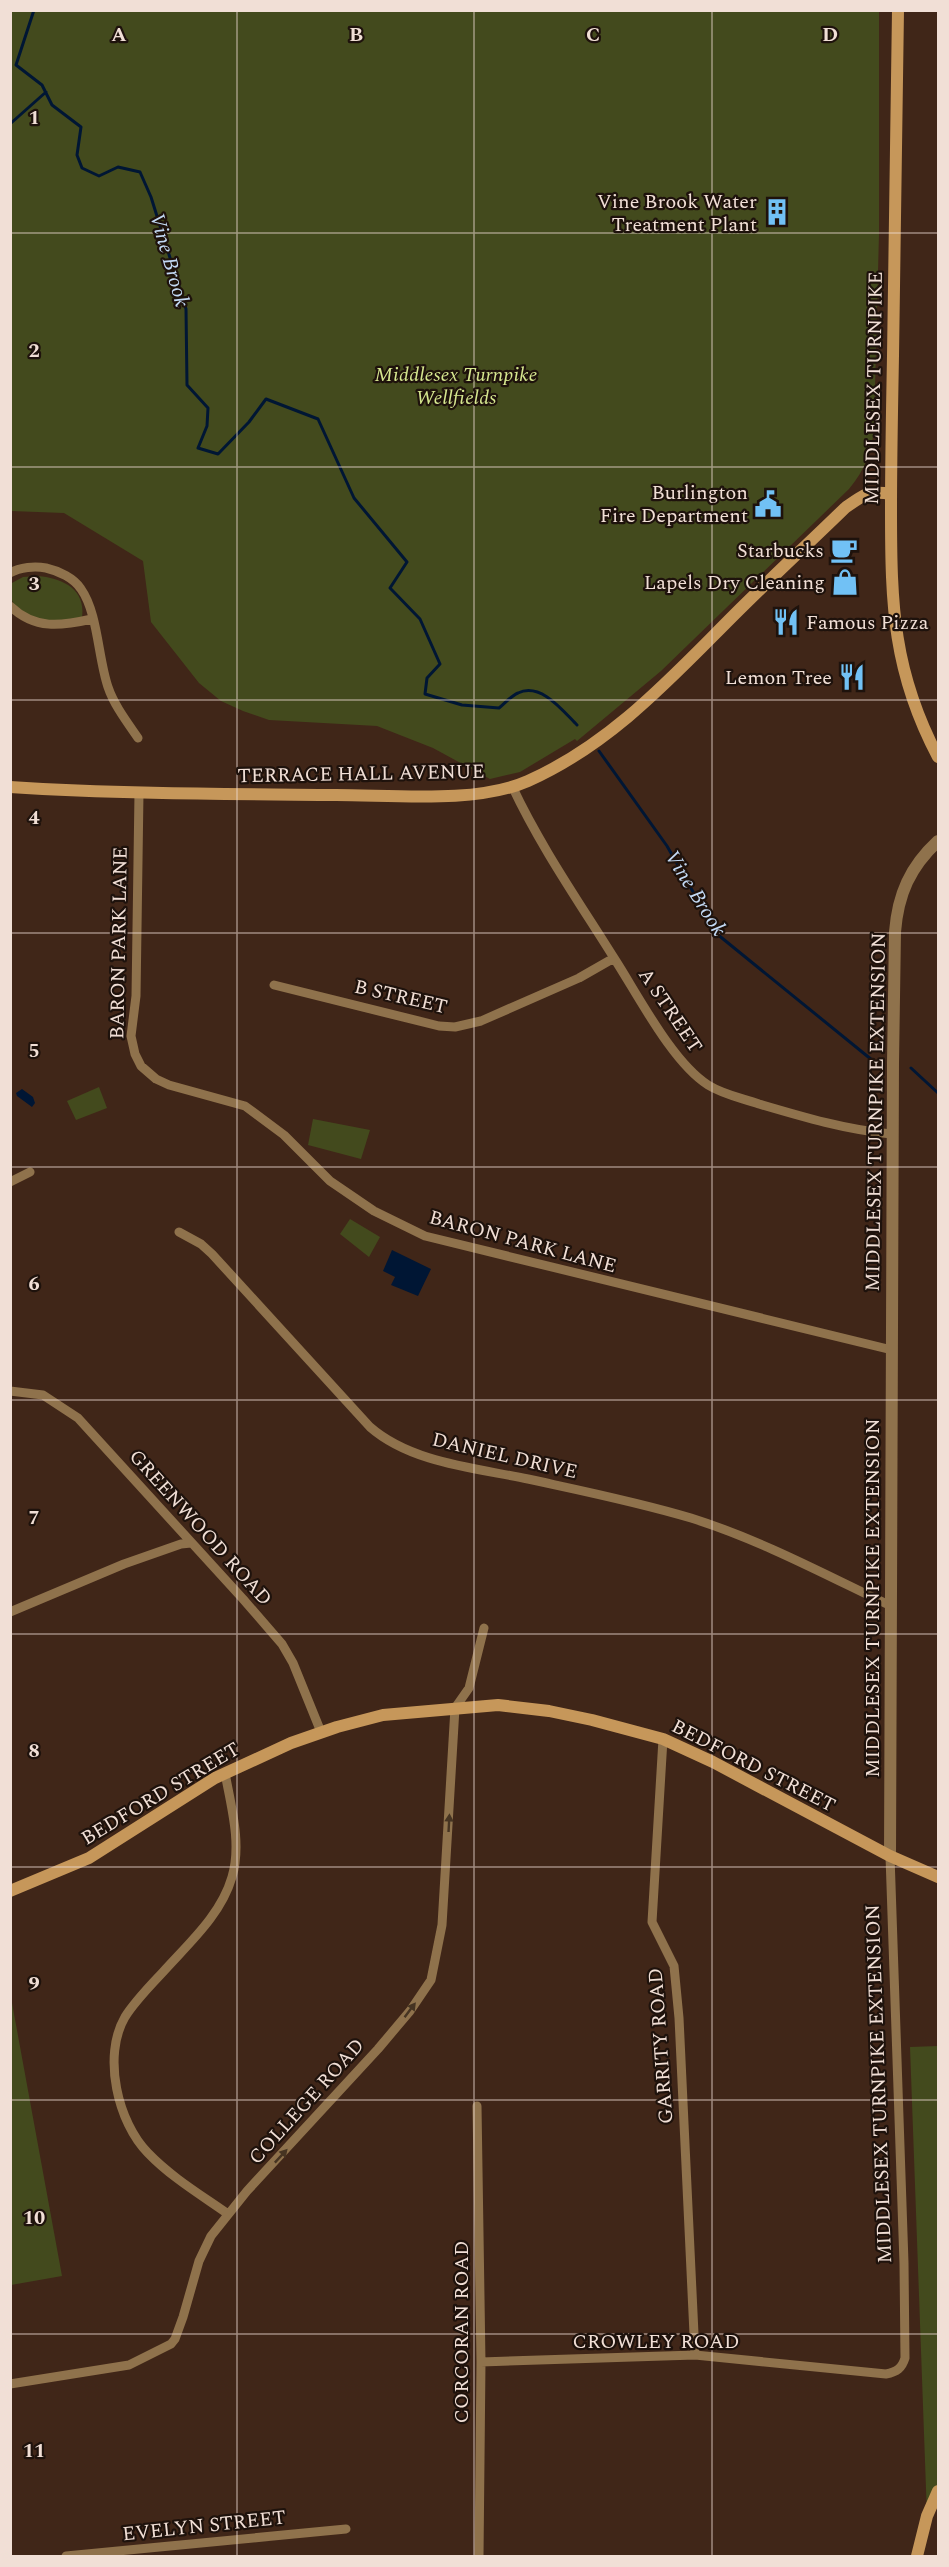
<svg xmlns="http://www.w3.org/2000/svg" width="949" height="2567" font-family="Spectral,serif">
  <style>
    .green { fill: #434a1d }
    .water { fill: #001634 }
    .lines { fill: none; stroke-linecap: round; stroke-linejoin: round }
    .stream { stroke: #001634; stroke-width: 3 }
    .minor { stroke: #8f724c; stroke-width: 9 }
    .tertiary { stroke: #8f724c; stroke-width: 12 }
    .secondary { stroke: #c6975a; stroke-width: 12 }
    .oneway { fill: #463422 }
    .grid { fill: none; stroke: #f1dfd6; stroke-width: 1.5; stroke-opacity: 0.55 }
    .labels { text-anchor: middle; stroke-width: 4.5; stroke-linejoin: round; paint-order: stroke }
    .poi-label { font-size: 20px; fill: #f1dfd6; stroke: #1e120c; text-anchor: end }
    .park-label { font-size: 20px; font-style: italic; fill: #d6e78f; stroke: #1e120c }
    .street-label { font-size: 20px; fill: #f1dfd6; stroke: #1e120c }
    .water-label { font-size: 21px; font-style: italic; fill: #c3d9f4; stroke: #1e120c }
    .grid-label { font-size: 20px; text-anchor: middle; font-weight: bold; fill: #f1dfd6; stroke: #1e120c; stroke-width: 4.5; stroke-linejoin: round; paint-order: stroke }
  </style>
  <rect width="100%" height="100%" fill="#402618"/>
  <!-- green -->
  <path class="green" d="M11 10 879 11V234L874 426C873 450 865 470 849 489L661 671 577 741 575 739 520 772 490 779 433 748 377 726 269 720 243 711 221 701 199 683 151 622 143 561 64 513 11 511Z
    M38 576C62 578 86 589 82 617L51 624 18 611 11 599 10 584 23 577Z
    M99 1087 107 1108 76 1120 67 1101Z
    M313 1119 370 1130 361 1159 308 1145Z
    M350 1219 380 1237 369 1257 340 1234Z
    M10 1992 62 2276 11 2285H10Z
    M938 2046V2491L927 2516 910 2047Z"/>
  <!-- water -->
  <path class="water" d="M22 1089 33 1097 35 1103 32 1107 17 1096 16 1093Z
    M392 1250 431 1269 418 1296 391 1285 395 1277 383 1271Z"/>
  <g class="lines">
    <!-- stream -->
    <path class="stream" d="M34 10 16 65 42 85 52 105 81 127 77 155 82 168 99 176 118 167 140 172 151 197 186 309 187 385 208 408 207 426 198 448 218 454 249 422 266 399 318 419 354 498 407 562 390 588 420 619 440 664 427 678 425 694 462 705 499 708C505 703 511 696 518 693 541 682 563 711 577 725
      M10 124 46 92
      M599 751 667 846 717 934 872 1060
      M911 1068 938 1093"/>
    <!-- minor -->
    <path class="minor" d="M10 573C20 567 35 566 46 568 59 571 74 578 81 589 98 613 98 658 108 687 114 705 127 722 138 738
      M10 606C35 630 61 626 92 619
      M512 786C540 846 579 902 614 958 638 995 672 1062 708 1085 724 1095 742 1098 759 1104 803 1117 847 1130 892 1134
      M139 793 136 996 131 1036 135 1054 141 1066 156 1079 169 1085 245 1106 284 1135 330 1181 374 1211 425 1236 892 1350
      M274 985 439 1026 455 1027 481 1021 579 978 614 958
      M10 1182 30 1172
      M179 1232 201 1244 212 1254 370 1427C411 1463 476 1468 528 1479 583 1491 638 1502 691 1518 761 1540 826 1575 891 1606
      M10 1391 43 1395 78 1418 243 1599 282 1644 293 1663 321 1732
      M10 1612 124 1564 181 1544 191 1543
      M663 1739 652 1922 674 1966 679 2018 695 2355
      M225 1773C231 1806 242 1844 232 1877 221 1915 189 1943 163 1972 150 1986 135 2001 125 2017 102 2056 118 2123 148 2153 171 2177 201 2195 228 2214
      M477 2106 481 2362 479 2556
      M481 2362 695 2355 886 2374C897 2372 902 2368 905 2358L904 2263 890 1856
      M10 2384 129 2365 171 2344 175 2339 183 2317 199 2261 211 2236 247 2191 378 2049 410 2011 431 1980 442 1925 455 1708 469 1688 484 1628
      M66 2556 346 2529"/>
    <!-- tertiary -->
    <path class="tertiary" d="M890 1856 893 1063 895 932C898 894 910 867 938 841"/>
    <!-- secondary -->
    <path class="secondary" d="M898 10C897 126 895 241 893 356 892 408 891 459 891 511 891 605 893 672 938 757
      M10 787C119 794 228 794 336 795 393 795 476 804 528 781 611 744 670 679 733 616 770 579 808 544 845 508 863 495 868 490 891 494
      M10 1891 89 1858 215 1778 291 1743 337 1727 383 1715 498 1705 549 1711 592 1720 663 1739 713 1762 890 1856 938 1877
      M917 2556 927 2516 938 2491"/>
  </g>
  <!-- one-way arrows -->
  <defs><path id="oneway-solid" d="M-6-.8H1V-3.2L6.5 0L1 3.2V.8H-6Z" transform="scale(1.5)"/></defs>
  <g class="oneway">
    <use href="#oneway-solid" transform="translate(449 1823) rotate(-87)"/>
    <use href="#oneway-solid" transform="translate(410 2010) rotate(-53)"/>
    <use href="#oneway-solid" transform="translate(281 2156) rotate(-47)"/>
  </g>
  <!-- grid -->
  <path class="grid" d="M237 10V2556M474 10V2556M712 10V2556M10 233H938M10 467H938M10 700H938M10 933H938M10 1167H938M10 1400H938M10 1634H938M10 1867H938M10 2100H938M10 2334H938"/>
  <!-- icons -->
  <defs>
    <symbol id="building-bare" viewBox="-9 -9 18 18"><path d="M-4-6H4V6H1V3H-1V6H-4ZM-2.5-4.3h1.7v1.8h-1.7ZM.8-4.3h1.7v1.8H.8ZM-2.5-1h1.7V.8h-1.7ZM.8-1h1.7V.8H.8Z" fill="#71c1f5" stroke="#1e120c" stroke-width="2.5" paint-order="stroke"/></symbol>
    <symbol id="civic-bare" viewBox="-9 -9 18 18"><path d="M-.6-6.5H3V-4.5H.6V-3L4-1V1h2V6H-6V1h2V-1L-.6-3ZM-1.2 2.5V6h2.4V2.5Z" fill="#71c1f5" stroke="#1e120c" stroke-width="2.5" paint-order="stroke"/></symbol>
    <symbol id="cafe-bare" viewBox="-9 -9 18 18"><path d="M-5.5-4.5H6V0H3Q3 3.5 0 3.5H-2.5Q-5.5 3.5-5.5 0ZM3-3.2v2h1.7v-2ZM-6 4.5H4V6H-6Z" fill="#71c1f5" stroke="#1e120c" stroke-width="2.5" paint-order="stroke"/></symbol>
    <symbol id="shop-bare" viewBox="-9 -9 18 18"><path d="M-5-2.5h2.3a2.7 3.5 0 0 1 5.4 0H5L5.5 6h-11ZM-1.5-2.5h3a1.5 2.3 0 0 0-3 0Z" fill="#71c1f5" stroke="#1e120c" stroke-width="2.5" paint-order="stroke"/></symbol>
    <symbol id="restaurant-bare" viewBox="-9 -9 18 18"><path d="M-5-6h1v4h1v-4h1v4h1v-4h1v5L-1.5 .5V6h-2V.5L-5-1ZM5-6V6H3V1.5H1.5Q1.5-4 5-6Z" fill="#71c1f5" stroke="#1e120c" stroke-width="2.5" paint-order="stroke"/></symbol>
  </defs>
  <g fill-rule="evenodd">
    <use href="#building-bare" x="758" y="193" width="38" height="38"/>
    <use href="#civic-bare" x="749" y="485" width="38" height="38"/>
    <use href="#cafe-bare" x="825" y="531" width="38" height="38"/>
    <use href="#shop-bare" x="826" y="563" width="38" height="38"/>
    <use href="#restaurant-bare" x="767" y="603" width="38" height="38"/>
    <use href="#restaurant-bare" x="833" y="658" width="38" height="38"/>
  </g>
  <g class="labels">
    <!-- poi labels -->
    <g class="poi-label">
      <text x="757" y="208">Vine Brook Water<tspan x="757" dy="23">Treatment Plant</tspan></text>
      <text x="748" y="499">Burlington<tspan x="748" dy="23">Fire Department</tspan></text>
      <text x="824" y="557">Starbucks</text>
      <text x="825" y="589">Lapels Dry Cleaning</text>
      <text x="806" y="629" text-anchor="start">Famous Pizza</text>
      <text x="832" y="684">Lemon Tree</text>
    </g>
    <!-- park labels -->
    <g class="park-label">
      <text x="456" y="381">Middlesex Turnpike<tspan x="456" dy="23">Wellfields</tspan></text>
    </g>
    <!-- street labels -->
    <g class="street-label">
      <text transform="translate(873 388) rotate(-89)" y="7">MIDDLESEX TURNPIKE</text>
      <text transform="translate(361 773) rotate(-1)" y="7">TERRACE HALL AVENUE</text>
      <text transform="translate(118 943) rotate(-89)" y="7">BARON PARK LANE</text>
      <text transform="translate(401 996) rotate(13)" y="7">B STREET</text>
      <text transform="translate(671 1010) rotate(56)" y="7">A STREET</text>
      <text transform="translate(875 1112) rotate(-89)" y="7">MIDDLESEX TURNPIKE EXTENSION</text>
      <text transform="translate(523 1241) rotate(15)" y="7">BARON PARK LANE</text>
      <text transform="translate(505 1455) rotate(13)" y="7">DANIEL DRIVE</text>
      <text transform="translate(201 1527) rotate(48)" y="7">GREENWOOD ROAD</text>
      <text transform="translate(872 1598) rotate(-90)" y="7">MIDDLESEX TURNPIKE EXTENSION</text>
      <text transform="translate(754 1765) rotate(27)" y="7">BEDFORD STREET</text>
      <text transform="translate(160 1793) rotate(-31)" y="7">BEDFORD STREET</text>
      <text transform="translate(660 2046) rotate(-94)" y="7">GARRITY ROAD</text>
      <text transform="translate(878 2084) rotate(-92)" y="7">MIDDLESEX TURNPIKE EXTENSION</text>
      <text transform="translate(306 2101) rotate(-48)" y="7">COLLEGE ROAD</text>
      <text transform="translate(461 2332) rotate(-90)" y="7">CORCORAN ROAD</text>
      <text x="656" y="2348">CROWLEY ROAD</text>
      <text transform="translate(204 2525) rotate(-6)" y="7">EVELYN STREET</text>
    </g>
    <!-- water labels -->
    <g class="water-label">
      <text transform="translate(170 260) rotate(74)" y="7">Vine Brook</text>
      <text transform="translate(696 893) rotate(58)" y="7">Vine Brook</text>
    </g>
  </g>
  <g class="grid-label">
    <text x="119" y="41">A</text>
    <text x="356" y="41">B</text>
    <text x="593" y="41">C</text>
    <text x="830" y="41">D</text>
    <text x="34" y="124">1</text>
    <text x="34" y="357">2</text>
    <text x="34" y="590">3</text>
    <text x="34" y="824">4</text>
    <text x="34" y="1057">5</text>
    <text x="34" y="1290">6</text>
    <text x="34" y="1524">7</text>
    <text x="34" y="1757">8</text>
    <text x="34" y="1990">9</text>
    <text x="34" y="2224">10</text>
    <text x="34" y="2457">11</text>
  </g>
  <!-- border -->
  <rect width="949" height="2567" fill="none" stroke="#f1dfd6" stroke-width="24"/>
</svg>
